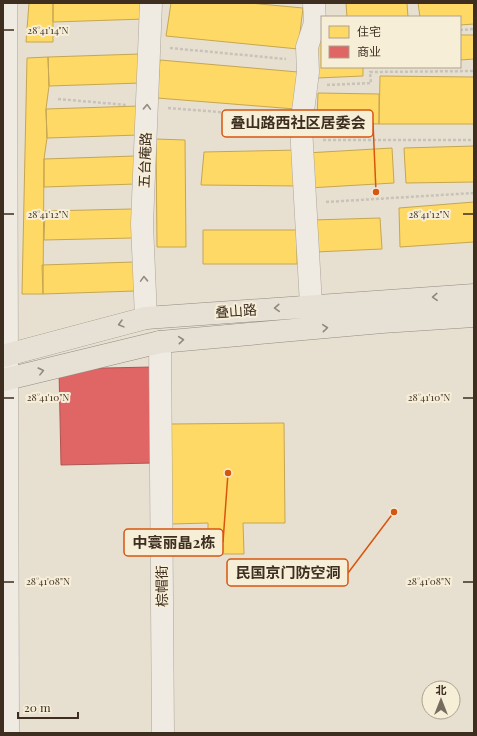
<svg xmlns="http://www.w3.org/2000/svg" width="477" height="736" font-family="'Playfair Display','Noto Sans SC',serif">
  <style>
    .homes { fill: #ffd966; stroke: #c5a651 }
    .shops { fill: #e06666; stroke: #af5551 }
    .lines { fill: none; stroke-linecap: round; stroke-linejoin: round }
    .minor-casing { stroke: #ada599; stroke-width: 23 }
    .major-casing { stroke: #928b80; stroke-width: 23 }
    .path { stroke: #c8c2b9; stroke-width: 2.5; stroke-dasharray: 3 2; stroke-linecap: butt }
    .minor { stroke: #efebe3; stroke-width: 22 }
    .major { stroke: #e6e1d4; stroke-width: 22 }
    .oneway { stroke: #968c82 }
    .oneway2 { stroke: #92887a }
    .ticks { fill: none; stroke: #3d2e20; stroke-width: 1.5 }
    .labels { text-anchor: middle; stroke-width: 4; stroke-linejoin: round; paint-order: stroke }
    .street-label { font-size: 14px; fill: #3d2e20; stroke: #f7eed8 }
    .ticks-label { font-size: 10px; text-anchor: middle; fill: #3d2e20; stroke: #f7eed8; stroke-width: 4; stroke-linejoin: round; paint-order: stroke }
    .leader { fill: none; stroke: #d7550e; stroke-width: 1.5 }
    .callout-dot { fill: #d7550e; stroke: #f7eed8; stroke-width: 1.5 }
    .callout { fill: #f7eed8; stroke: #d7550e; stroke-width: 1.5 }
    .callout-label { font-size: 15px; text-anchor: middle; font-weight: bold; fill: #3d2e20 }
  </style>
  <rect width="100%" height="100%" fill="#e7e0d1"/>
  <!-- homes -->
  <path class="homes" d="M29 3H53V42H26Z
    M53 3H144L145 19 53 22Z
    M171 3H249L303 8 298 49 166 36Z
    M346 3H407L408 17H347Z
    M418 3H474V24L460 25V17H420Z
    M460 35H474V59L460 60Z
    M317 41H322V67H363V76L317 78Z
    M140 54 141 83 49 86 48 57Z
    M48 57 49 86 46 109 47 138 44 159 43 294H22L27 58Z
    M160 60 298 72 295 109 157 98Z
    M380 76 474 77V124H379Z
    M318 93 379 94V124L317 122Z
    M139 106V135L47 138 46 109Z
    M156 139 185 140 186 247H157Z
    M474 146V182L406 183 404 148Z
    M392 148 394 183 308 188 306 153Z
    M299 150V186L201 185 204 152Z
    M135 156 136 184 44 187V159Z
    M474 202V242L400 247 399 208Z
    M132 209 133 238 44 240 45 211Z
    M380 218 382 249 315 252 313 220Z
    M203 230H297V264H203Z
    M134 262 135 291 43 294 42 265Z
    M284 423 285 523H243L244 554H208V523L172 524 171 424Z"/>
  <!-- shops -->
  <path class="shops" d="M152 367 154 463 61 465 59 369Z"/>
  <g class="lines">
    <defs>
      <path id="minor" d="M6 3 8 733
        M311 305 301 127 308 72 307 47 315 23 314 3
        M146 318 142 224 151 3
        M160 342 163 733"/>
      <path id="major" d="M3 356 146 318 474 295
        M3 380 160 342 382 322 474 316"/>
    </defs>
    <!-- minor casing -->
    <use href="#minor" class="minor-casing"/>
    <!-- major casing -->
    <use href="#major" class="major-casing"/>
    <!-- path -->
    <path class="path" d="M460 30 474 29
      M170 48 286 59
      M327 85 371 83 370 72 474 71
      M58 99 127 105
      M168 108 283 117
      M323 140H474
      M326 202 474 193"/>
    <!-- minor -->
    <use href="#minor" class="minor"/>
    <!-- major -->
    <use href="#major" class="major"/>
  </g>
  <!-- one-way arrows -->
  <defs><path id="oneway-chevron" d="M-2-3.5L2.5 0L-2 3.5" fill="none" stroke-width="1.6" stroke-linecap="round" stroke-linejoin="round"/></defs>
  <g class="oneway">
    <use href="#oneway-chevron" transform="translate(147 107) rotate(-88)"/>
    <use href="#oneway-chevron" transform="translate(144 279) rotate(-92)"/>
  </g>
  <g class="oneway2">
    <use href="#oneway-chevron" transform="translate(435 297) rotate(177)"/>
    <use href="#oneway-chevron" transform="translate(277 308) rotate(176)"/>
    <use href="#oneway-chevron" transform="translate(121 324) rotate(165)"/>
    <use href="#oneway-chevron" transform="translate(325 328) rotate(-5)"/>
    <use href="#oneway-chevron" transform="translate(181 340) rotate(-5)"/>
    <use href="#oneway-chevron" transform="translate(41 371) rotate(-14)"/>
  </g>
  <!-- ticks -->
  <path class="ticks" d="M4 30H14M4 214H14M463 214H473M4 398H14M463 398H473M4 582H14M463 582H473"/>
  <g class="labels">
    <!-- street labels -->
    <g class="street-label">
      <text transform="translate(145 160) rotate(-88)" y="5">五台庵路</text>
      <text transform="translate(236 311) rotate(-4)" y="5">叠山路</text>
      <text transform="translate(162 586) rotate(-91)" y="5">棕帽街</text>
    </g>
  </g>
  <g class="ticks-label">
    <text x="48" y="34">28°41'14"N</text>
    <text x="48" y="218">28°41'12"N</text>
    <text x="429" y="218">28°41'12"N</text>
    <text x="48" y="401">28°41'10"N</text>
    <text x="429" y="401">28°41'10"N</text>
    <text x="48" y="585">28°41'08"N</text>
    <text x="429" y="585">28°41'08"N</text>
  </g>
  <!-- callouts -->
  <path class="leader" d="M376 192L373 123M228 473L223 542M394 512L348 573"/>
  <g class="callout-dot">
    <circle cx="376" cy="192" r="4"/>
    <circle cx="228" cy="473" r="4"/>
    <circle cx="394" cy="512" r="4"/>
  </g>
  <g class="callout">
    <rect x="222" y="110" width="151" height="27" rx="4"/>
    <rect x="124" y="529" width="99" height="27" rx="4"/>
    <rect x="227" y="559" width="121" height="27" rx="4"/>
  </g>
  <g class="callout-label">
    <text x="298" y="128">叠山路西社区居委会</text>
    <text x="174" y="548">中寰丽晶2栋</text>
    <text x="288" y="578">民国京门防空洞</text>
  </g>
  <!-- border -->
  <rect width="477" height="736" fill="none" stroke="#3d2e20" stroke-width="8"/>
  <!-- legend -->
  <rect x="321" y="16" width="140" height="52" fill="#f7eed8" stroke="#ada18e"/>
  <rect x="329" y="26" width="20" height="12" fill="#ffd966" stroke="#ada18e"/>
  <text x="357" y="36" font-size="12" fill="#3d2e20">住宅</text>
  <rect x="329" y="46" width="20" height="12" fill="#e06666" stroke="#ada18e"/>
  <text x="357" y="56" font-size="12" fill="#3d2e20">商业</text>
  <!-- north arrow -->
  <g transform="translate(441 700)"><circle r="19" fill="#f7eed8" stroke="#ada18e"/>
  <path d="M0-3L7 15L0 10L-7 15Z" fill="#786c5e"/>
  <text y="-6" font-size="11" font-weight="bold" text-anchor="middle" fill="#3d2e20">北</text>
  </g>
  <!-- scale -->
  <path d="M18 712v6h60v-6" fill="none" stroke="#3d2e20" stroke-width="2"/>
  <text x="24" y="712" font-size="12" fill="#3d2e20" stroke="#f7eed8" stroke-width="3" paint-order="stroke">20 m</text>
</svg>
